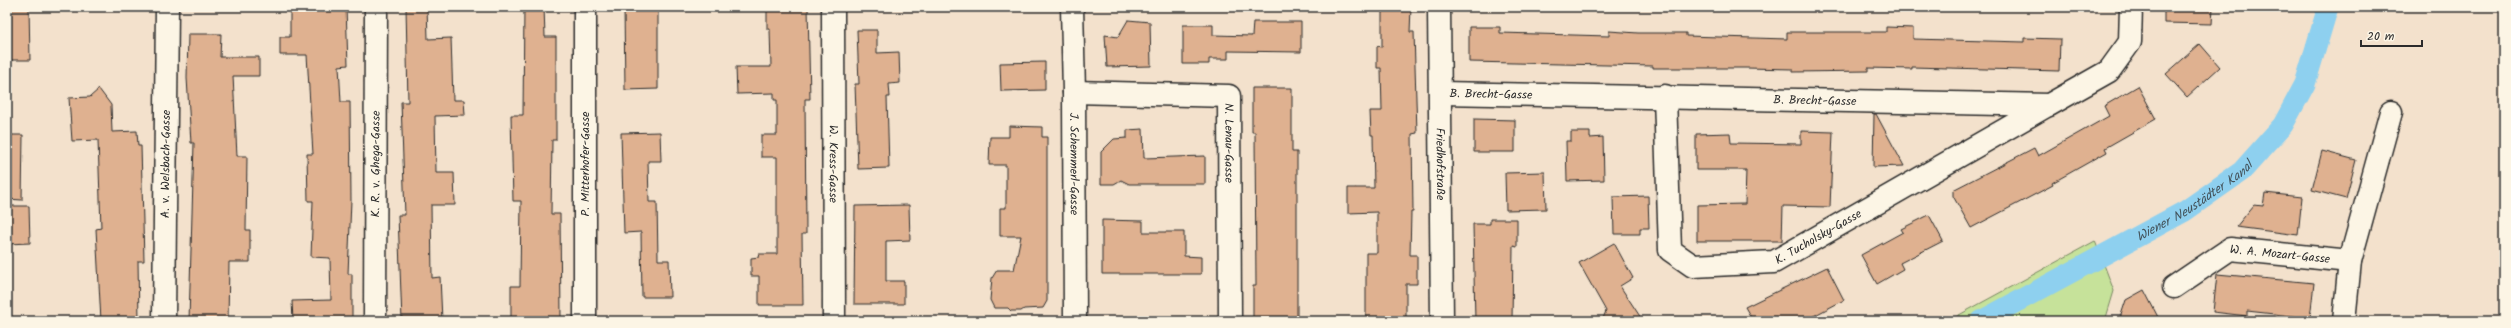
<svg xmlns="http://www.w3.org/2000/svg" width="2511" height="328" font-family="Kalam,sans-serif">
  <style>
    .green { fill: #c6e29a; stroke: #788662 }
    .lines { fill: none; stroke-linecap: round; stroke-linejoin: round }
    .canal { stroke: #8ed0ef; stroke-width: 21 }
    .building { fill: #dfb190; stroke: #2b2b2b }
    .minor-casing { stroke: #2b2b2b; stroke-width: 25 }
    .minor { stroke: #fcf5e5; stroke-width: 22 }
    .labels { text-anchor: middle; stroke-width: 3.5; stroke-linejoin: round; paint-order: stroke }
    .street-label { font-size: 12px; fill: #2b2b2b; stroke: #fcf5e5 }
    .water-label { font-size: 13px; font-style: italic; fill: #44545c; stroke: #fcf5e5 }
  </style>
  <rect width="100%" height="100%" fill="#f3e1cc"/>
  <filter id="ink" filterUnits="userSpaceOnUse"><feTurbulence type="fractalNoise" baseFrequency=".025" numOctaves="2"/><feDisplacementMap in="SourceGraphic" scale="8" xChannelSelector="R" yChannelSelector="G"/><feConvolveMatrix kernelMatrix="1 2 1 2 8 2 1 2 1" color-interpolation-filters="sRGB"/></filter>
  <g filter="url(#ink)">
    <!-- green -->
    <path class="green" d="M2095 241 2114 291 2105 321H1948Z"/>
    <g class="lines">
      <!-- canal -->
      <path class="canal" id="s1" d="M1981 321 2185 211 2242 171 2283 125 2305 84 2328 7"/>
    </g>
    <!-- building -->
    <path class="building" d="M7 7H29L30 60H7Z
      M290 7H346L348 65 339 66 341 102H350L351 200 348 274H352V321H293L292 301 331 300 330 258 311 257 313 201H308L307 154H313L307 55H280V37H290Z
      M406 7H427L428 39 451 38 453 100H464L465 115 435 116 436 173H454L455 205H431L432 278 440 277 442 320 402 321 398 215H405L401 102H408Z
      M524 7H544L545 37H556V140H552L551 214H560L561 319H539V321H511V286H520L521 201H513L511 115H523Z
      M624 7H658V89L625 90Z
      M767 7H808L810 99H805L806 234H802L803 305H759V276H751V258L759 257 758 254H777V157H761V135H777V100H774V93L737 94 736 67H771L770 29H767Z
      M1382 7H1411L1410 32H1414L1417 133 1412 134 1413 212H1411L1410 255H1417V284H1406V321H1366V253H1377V212L1348 213V188H1374L1373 135H1371L1370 111H1382L1381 68H1377V46L1382 47Z
      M2164 7H2213L2212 24 2164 23Z
      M1128 20 1150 22 1151 66 1107 67 1105 35 1118 37Z
      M1253 22H1301V52L1228 51V59H1209V64H1183V25H1213V35L1252 36Z
      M1469 27H1500V33L1609 36V31L1638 33H1686V36L1787 39V32H1886V27L1913 28V39L2024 42V38L2060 39 2059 71 1912 67V69L1868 68V71L1793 72V69L1746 68H1653V66L1469 62Z
      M857 30H877V53L899 52 900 83 889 84 890 97H887L889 168 858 169 855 84H859Z
      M188 34H221L220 57H259V76H233L237 156H247L246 230H250V262H229L228 321H189L194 143H191L187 78Z
      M2200 44 2220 67 2187 97 2166 74Z
      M1045 62V90L1001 91 1000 63Z
      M2138 86 2156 119 2105 148 2107 152 2052 183 2053 185 1971 228 1953 196V190L2034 148 2038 156 2109 116 2104 106Z
      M1252 88H1292V152H1297V321H1253V286H1256L1255 132H1252Z
      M99 89 111 105 112 132 137 131 138 146H141L144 261H138L139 321H101L96 229 101 228 98 140 72 141 69 98 90 97Z
      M1874 114H1876L1904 166 1873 167Z
      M1474 119 1515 120V152H1474Z
      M1009 126 1042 127V137H1047V301L1043 308 1024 309 1021 311H1011L1008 308H994L990 300 992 278 997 270H1014L1021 236H1000V208H1006V165H989L990 137H1009Z
      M1143 129 1144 158 1205 156V184H1129L1121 180 1114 184H1101V152L1114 139 1127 138V130Z
      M1801 131 1833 132 1830 207 1783 206 1782 241H1697V205L1745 204 1746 170H1696V134L1730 133 1731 143 1801 144Z
      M660 132 661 161H648L649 202H657L658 260H669L670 297H642L641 232 624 233 621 133Z
      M1571 132H1590V138L1603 137 1604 180 1567 181 1566 141H1571Z
      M7 135H23L22 200 7 199Z
      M2322 151 2356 160 2346 199 2312 190Z
      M1545 172 1546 209 1506 210 1505 173Z
      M2265 193 2302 197 2298 235 2236 227 2254 205 2263 206Z
      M1648 196 1649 228H1640V234H1614L1613 197Z
      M909 205 910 240 886 241V281H904V304H854L855 206Z
      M7 206H29L30 243 7 244Z
      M1929 215 1943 241 1900 263 1903 269 1877 284 1861 255 1903 232 1901 229Z
      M1490 219H1517V247L1513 246 1512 321H1475L1473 224H1490Z
      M1102 220 1143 221V232H1184V256L1201 257V274H1102Z
      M1614 243 1633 278 1620 286 1643 321H1602L1606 311 1579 263Z
      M1827 267 1844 300 1804 321H1753L1745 307Z
      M2217 274 2314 283 2310 318 2247 311V316L2213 312Z
      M2144 290 2160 321H2119L2126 300Z"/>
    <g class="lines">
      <defs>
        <g id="minor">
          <path id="s2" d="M833 7 834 321"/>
          <path id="s3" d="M1072 7 1074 92 1075 321"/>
          <path id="s4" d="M1439 7 1442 321"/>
          <path id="s5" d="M1074 92 1229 96 1230 321"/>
          <path id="s6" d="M1441 93 2049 105 2109 71 2130 42 2131 7"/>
          <path id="s7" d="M1665 96 1670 250 1693 266 1774 262 2048 105"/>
          <path id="s8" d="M2174 287 2230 249 2350 261"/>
          <path id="s9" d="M164 321 167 7"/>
          <path id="s10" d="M375 321 376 7"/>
          <path d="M585 321V7"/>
          <path d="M2344 321 2350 261 2391 112"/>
        </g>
      </defs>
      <!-- minor casing -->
      <use href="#minor" class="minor-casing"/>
      <!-- minor -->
      <use href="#minor" class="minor"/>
    </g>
  </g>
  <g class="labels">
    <!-- street labels -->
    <g class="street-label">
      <text dy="4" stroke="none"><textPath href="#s6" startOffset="50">B. Brecht-Gasse</textPath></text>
      <text dy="4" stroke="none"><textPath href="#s6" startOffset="374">B. Brecht-Gasse</textPath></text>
      <text dy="4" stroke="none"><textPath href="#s5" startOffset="202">N. Lenau-Gasse</textPath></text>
      <text dy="4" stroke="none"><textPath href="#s9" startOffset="157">A. v. Welsbach-Gasse</textPath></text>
      <text dy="4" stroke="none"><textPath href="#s10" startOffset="157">K. R. v. Ghega-Gasse</textPath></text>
      <text transform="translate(585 164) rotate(-90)" y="4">P. Mitterhofer-Gasse</text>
      <text dy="4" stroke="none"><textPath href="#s2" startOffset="157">W. Kress-Gasse</textPath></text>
      <text dy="4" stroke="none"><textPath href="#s3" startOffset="157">J. Schemmerl-Gasse</textPath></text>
      <text dy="4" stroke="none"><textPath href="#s4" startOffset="157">Friedhofstraße</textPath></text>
      <text dy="4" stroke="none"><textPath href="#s7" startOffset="314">K. Tucholsky-Gasse</textPath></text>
      <text dy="4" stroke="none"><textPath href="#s8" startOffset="118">W. A. Mozart-Gasse</textPath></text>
    </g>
    <!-- water labels -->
    <g class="water-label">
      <text dy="5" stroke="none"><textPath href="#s1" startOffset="245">Wiener Neustädter Kanal</textPath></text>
    </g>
  </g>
  <!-- margin -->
  <rect width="2511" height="328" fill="none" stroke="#fcf5e5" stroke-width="24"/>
  <rect x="12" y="12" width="2487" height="304" fill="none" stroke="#2b2b2b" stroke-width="1.5" filter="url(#ink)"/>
  <!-- scale -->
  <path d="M2361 40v6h61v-6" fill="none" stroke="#2b2b2b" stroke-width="2"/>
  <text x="2367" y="40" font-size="12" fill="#2b2b2b" stroke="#fcf5e5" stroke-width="3" paint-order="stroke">20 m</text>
</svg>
